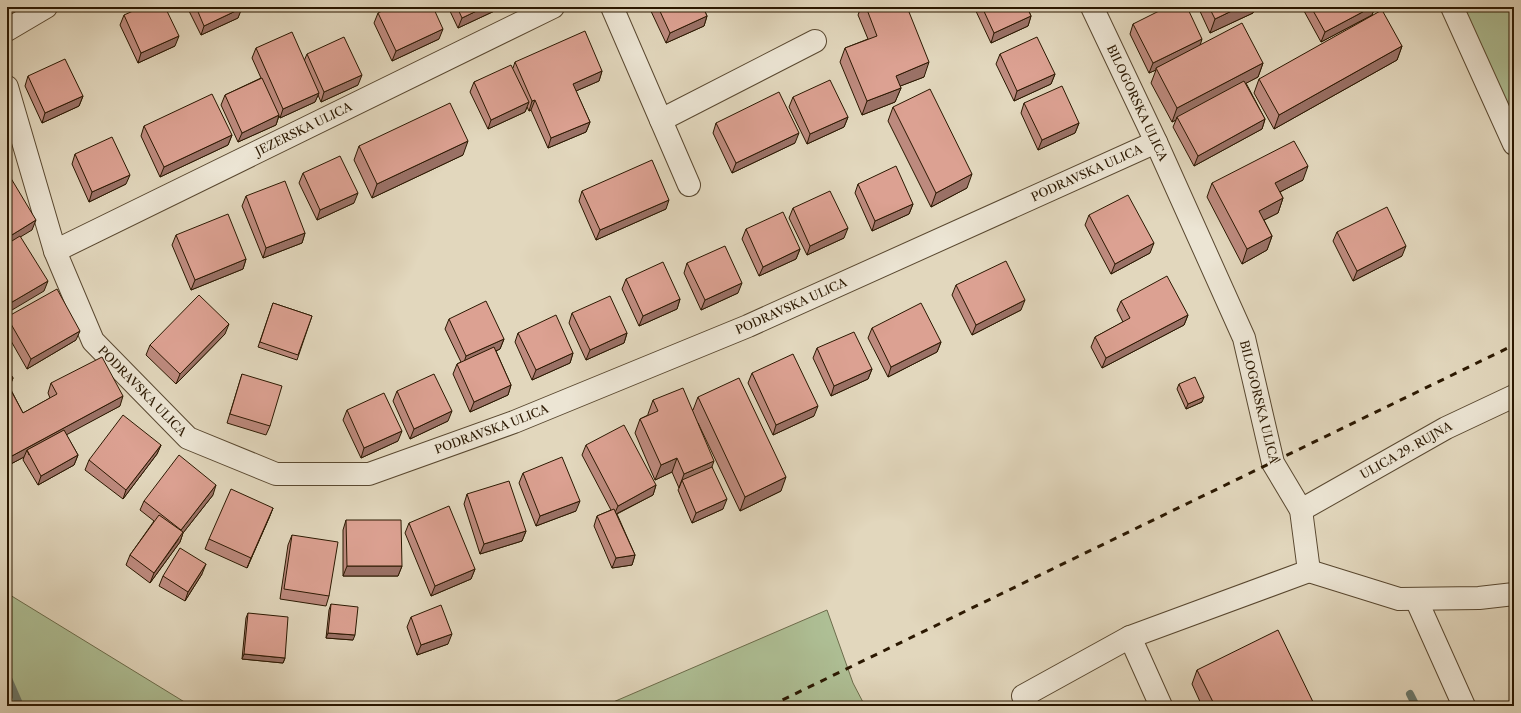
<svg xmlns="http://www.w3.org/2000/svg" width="1521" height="713" font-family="'Libre Caslon Text',serif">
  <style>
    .green { fill: #aebf95; stroke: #6c6c4b }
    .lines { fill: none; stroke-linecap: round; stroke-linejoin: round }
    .stream { stroke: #6b796d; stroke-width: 8 }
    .minor-casing { stroke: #594830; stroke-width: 24 }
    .minor { stroke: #ece5d4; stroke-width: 22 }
    .rail { stroke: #2b1801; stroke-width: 3; stroke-dasharray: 7 7; stroke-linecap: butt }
    .wall { fill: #bd8a7e; stroke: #2b1801 }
    .shaded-wall { fill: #9a7166; stroke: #2b1801 }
    .building { fill: #dca192; stroke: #2b1801 }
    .labels { text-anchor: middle; stroke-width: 3; stroke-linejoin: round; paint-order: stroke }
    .street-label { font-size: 12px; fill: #2b1801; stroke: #ece5d4 }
  </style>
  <rect width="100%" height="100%" fill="#e2d7bd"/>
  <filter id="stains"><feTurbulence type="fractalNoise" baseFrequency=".005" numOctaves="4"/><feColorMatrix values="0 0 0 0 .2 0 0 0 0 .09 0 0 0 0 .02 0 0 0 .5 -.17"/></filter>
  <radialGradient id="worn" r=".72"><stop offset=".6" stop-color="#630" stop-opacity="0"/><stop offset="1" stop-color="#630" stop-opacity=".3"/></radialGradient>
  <!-- green -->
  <path class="green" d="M1452 7H1514V128Z
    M7 591 10 595 191 706H7Z
    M827 610 853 683 865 706H604Z"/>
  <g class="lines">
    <!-- stream -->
    <path class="stream" d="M7 676 20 706
      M1410 694 1416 706"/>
    <defs>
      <g id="minor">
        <path d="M612 7 689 185"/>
        <path d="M1452 7 1514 144"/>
        <path d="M7 30 46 7"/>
        <path id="s1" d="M7 87 55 251 93 341 188 438 276 474H369L514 422 748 326 1156 142"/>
        <path d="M661 120 815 41"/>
        <path id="s2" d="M55 251 553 7"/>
        <path id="s3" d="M1301 510 1446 428 1514 396"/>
        <path d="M1309 571 1399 599 1479 598 1514 594"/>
        <path d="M1416 599 1464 706"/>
        <path d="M1130 637 1161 706"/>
        <path d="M1028 706 1023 696 1130 637 1309 571 1301 510 1273 463 1244 338 1156 142 1092 7"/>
      </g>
    </defs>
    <!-- minor casing -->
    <use href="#minor" class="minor-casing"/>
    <!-- minor -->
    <use href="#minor" class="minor"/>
    <!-- rail -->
    <path class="rail" d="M770 706 1514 345"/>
  </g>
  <!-- wall -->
  <path class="wall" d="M187 7H241L238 18 201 35Z
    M448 7H503L458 28Z
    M649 7H703L707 16 704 26 666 43Z
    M861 7H907L924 77 900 86 901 88 895 102 862 115 840 62 845 48 868 39 858 15Z
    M974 7H1027L1031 16 1028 26 991 43Z
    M1198 7H1255L1253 13 1210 33Z
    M1306 7H1375L1372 15 1321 42 1304 11Z
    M1188 10 1200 45 1263 63 1258 77 1246 83 1265 119 1262 129 1194 166 1173 127 1176 120 1172 122 1151 83 1156 70 1149 73 1130 34 1133 24Z
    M378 13 439 39 392 61 374 23Z
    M124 15 175 46 138 63 120 25Z
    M1402 46 1397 60 1274 129 1254 93 1259 79Z
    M256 48 304 61 307 54 358 85 321 102 318 95 315 102 280 118 279 116 276 125 238 142 221 105 225 95 261 78 252 58Z
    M1000 54 1055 74 1051 84 1014 101 996 64Z
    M515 62 602 71 599 81 576 91 590 122 586 132 548 148 531 110 529 111 527 107 525 112 488 129 470 92 474 82 513 68Z
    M28 76 83 96 79 106 42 123 25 86Z
    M793 97 848 117 844 127 807 144 789 107Z
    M1024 103 1079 123 1075 133 1038 150 1021 113Z
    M893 107 967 188 931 207 888 121Z
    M716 123 795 143 732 173 713 133Z
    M144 126 232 135 228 145 160 177 141 136Z
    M359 146 463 155 372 198 354 160Z
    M75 154 126 184 89 202 72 164Z
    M303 173 354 203 317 220 299 183Z
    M1303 180 1280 192 1283 198 1278 213 1264 220 1272 236 1267 250 1242 264 1207 197 1212 183Z
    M858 184 913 204 909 214 872 231 855 193Z
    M582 191 666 209 596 240 579 201Z
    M246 196 305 233 302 243 263 258 242 206Z
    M793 208 844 238 807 255 789 218Z
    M1089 215 1150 253 1111 274 1085 225Z
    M746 229 800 249 796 259 759 276 742 239Z
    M1337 232 1402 256 1353 281 1333 241Z
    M176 235 246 259 243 269 191 290 172 245Z
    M687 263 738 293 701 310 684 273Z
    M626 279 680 299 677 309 639 326 622 289Z
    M956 285 1021 310 972 335 952 295Z
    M1121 301 1188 315 1184 325 1102 368 1091 347 1095 337 1123 322 1117 310Z
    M273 303 312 316 297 360 258 347Z
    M572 313 627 333 624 343 586 360 569 323Z
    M7 317 76 340 27 369 7 334Z
    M449 319 504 339 500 349 496 351 511 385 508 395 470 412 453 374 457 364 461 362 445 329Z
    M872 328 941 342 937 352 888 377 868 338Z
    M518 333 573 353 570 363 532 380 515 342Z
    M225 334 176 384 146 355 150 345Z
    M817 348 872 369 868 379 831 396 813 358Z
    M7 368 13 378 11 383 8 384 23 413 50 398 48 393 51 383 120 406 66 434 78 455 74 465 38 485 23 460 24 457 7 466Z
    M752 373 814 416 773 435 748 383Z
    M242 374 270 426 266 435 227 423Z
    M1179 384 1202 402 1186 409 1177 389Z
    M397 391 448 421 410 439 393 401Z
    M698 397 781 491 740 511 698 423 712 467 723 509 692 523 678 490 679 488 672 472 655 480 635 433 640 419 648 415V414L653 400 693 410Z
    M347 410 398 441 361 458 343 420Z
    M161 445 157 454 123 499 85 470 89 460Z
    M586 445 656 485 653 495 617 514 635 555 632 565 612 568 594 526 597 516 611 510 582 455Z
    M523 473 576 511 536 526 519 483Z
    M467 494 526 531 522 541 480 554 464 504Z
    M213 495 183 533 180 542 150 583 126 565 130 555 154 521 140 510 144 501Z
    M273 508 269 518 247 568 205 549 209 539Z
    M346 520 402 566 398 576H343V530Z
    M409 523 475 569 471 579 431 596 405 533Z
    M292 535 329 596 326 606 280 599 288 545Z
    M202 574 185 601 159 586 163 576Z
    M331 604 353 640 326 638 329 610Z
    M248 613 285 658 283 663 242 659 246 618Z
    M411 617 448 644 417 655 407 627Z
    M1197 670 1315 706H1202L1192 684Z"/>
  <!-- shaded-wall -->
  <path class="shaded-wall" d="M485 7H503L458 28 462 18Z
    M728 7H734L727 10Z
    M1184 7H1194L1182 13Z
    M1240 7H1255L1253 13 1210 33 1215 19Z
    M1372 7H1375L1372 15 1321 42 1325 32Z
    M242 8 238 18 201 35 204 26Z
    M707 16 704 26 666 43 670 33Z
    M1031 16 1028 26 991 43 994 33Z
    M443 29 439 39 392 61 396 51Z
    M179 36 175 46 138 63 141 53Z
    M1202 39 1199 49 1156 68V70L1149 73 1153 63Z
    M1402 46 1397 60 1274 129 1279 115Z
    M929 62 924 77 890 90 896 76Z
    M1263 63 1258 77 1178 119 1177 117 1176 120 1172 122 1177 108Z
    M602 71 599 81 569 94 573 84Z
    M1055 74 1051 84 1014 101 1017 91Z
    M362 75 358 85 321 102 324 92Z
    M901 88 895 102 862 115 867 101Z
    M319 93 315 102 280 118 283 109Z
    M83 96 79 106 42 123 45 113Z
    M535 100 531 110 529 111 532 101Z
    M529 102 525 112 488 129 491 120Z
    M279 115 276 125 238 142 242 133Z
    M848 117 844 127 807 144 810 134Z
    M1265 119 1262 129 1194 166 1198 156Z
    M590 122 586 132 548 148 551 138Z
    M1079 123 1075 133 1038 150 1042 140Z
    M799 133 795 143 732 173 736 163Z
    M232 135 228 145 160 177 164 167Z
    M468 141 463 155 372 198 377 184Z
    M1308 166 1303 180 1270 197 1275 183Z
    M972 174 967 188 931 207 936 193Z
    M130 175 126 184 89 202 92 192Z
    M358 193 354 203 317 220 320 210Z
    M1283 198 1278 213 1254 225 1259 211Z
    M669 200 666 209 596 240 600 230Z
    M913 204 909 214 872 231 875 221Z
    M36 220 32 230 7 245V238Z
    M848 228 844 238 807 255 810 246Z
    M305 233 302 243 263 258 266 248Z
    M1272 236 1267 250 1242 264 1247 249Z
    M1154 243 1150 253 1111 274 1115 264Z
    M1406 246 1402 256 1353 281 1357 271Z
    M800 249 796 259 759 276 763 267Z
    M246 259 243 269 191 290 195 280Z
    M48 281 44 291 7 313V305Z
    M742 283 738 293 701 310 705 300Z
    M680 299 677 309 639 326 643 316Z
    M1025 300 1021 310 972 335 976 325Z
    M1188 315 1184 325 1102 368 1106 358Z
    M229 324 225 334 176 384 180 374Z
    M80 331 76 340 27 369 31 359Z
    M627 333 624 343 586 360 590 350Z
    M504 339 500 349 463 366 466 356Z
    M941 342 937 352 888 377 891 367Z
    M573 353 570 363 532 380 536 370Z
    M872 369 868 379 831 396 834 386Z
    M13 378 11 383 7 385V381Z
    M511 385 508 395 470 412 474 402Z
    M123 396 120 406 29 455 27 450 24 457 7 466 10 457Z
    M1204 397 1202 402 1186 409 1188 404Z
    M818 406 814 416 773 435 776 425Z
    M452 411 448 421 410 439 414 429Z
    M402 431 398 441 361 458 364 448Z
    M161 445 157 454 123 499 126 490Z
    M78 455 74 465 38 485 41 476Z
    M677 458 672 472 655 480 661 465Z
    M714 461 709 475 682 480 679 488 684 474Z
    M786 477 781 491 740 511 745 497Z
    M216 485 213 495 183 533 180 542 150 583 154 573 178 540 181 530Z
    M656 485 653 495 614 515 618 506Z
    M727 499 723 509 692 523 696 513Z
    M580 501 576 511 536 526 540 516Z
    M273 508 269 518 247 568 251 558Z
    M526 531 522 541 480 554 484 544Z
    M635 555 632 565 612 568 616 558Z
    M206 564 202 574 185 601 188 592Z
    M347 566H402L398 576H343Z
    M475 569 471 579 431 596 435 586Z
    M328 633 355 635 353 640 326 638Z
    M452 634 448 644 417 655 421 645Z
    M244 654 285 658 283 663 242 659Z"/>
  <!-- building -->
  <path class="building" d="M142 7H165L179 36 141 53 124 15Z
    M196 7H241L242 8 204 26Z
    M390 7H433L443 29 396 51 378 13Z
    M457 7H485L462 18Z
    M658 7H703L707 16 670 33Z
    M866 7H907L929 62 896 76 901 88 867 101 845 48 877 36Z
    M982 7H1027L1031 16 994 33Z
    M1167 7H1187L1202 39 1153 63 1133 24Z
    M1209 7H1240L1215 19Z
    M1311 7H1372L1325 32Z
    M1382 10 1402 46 1279 115 1259 79Z
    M1242 23 1263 63 1177 108 1156 68Z
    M585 31 602 71 573 84 590 122 551 138 535 100 532 101 515 62Z
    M292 32 319 93 283 109 256 48Z
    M344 37 362 75 324 92 307 54Z
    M1037 37 1055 74 1017 91 1000 54Z
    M65 59 83 96 45 113 28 76Z
    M511 65 529 102 491 120 474 82Z
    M262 78 279 115 242 133 225 95Z
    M830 80 848 117 810 134 793 97Z
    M1244 81 1265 119 1198 156 1177 117Z
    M1062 86 1079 123 1042 140 1024 103Z
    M930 89 972 174 936 193 893 107Z
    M779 92 799 133 736 163 716 123Z
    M212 94 232 135 164 167 144 126Z
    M450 103 468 141 377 184 359 146Z
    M112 137 130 175 92 192 75 154Z
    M1294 141 1308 166 1275 183 1283 198 1259 211 1272 236 1247 249 1212 183Z
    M340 156 358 193 320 210 303 173Z
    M652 160 669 200 600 230 582 191Z
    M896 166 913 204 875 221 858 184Z
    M9 175 36 220 7 238V176Z
    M285 181 305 233 266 248 246 196Z
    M830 191 848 228 810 246 793 208Z
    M1128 195 1154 243 1115 264 1089 215Z
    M1387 207 1406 246 1357 271 1337 232Z
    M783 212 800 249 763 267 746 229Z
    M228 214 246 259 195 280 176 235Z
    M20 236 48 281 7 305V244Z
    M725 246 742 283 705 300 687 263Z
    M1006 261 1025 300 976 325 956 285Z
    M663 262 680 299 643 316 626 279Z
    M1167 276 1188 315 1106 358 1095 337 1130 318 1121 301Z
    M57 289 80 331 31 359 7 317Z
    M199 295 229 324 180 374 150 345Z
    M610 296 627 333 590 350 572 313Z
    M486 301 504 339 466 356 449 319Z
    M273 303 312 316 298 355 260 342Z
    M921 303 941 342 891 367 872 328Z
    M556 315 573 353 536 370 518 333Z
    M854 332 872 369 834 386 817 348Z
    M494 347 511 385 474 402 457 364Z
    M793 354 818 406 776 425 752 373Z
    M102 357 123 396 10 457 7 450V383L23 413 57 394 51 383Z
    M7 368 13 378 7 381Z
    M242 374 282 386 270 426 230 414Z
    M434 374 452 411 414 429 397 391Z
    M1195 377 1204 397 1188 404 1179 384Z
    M739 378 786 477 745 497 698 397Z
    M683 388 714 461 684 474 677 458 661 465 640 419 658 411 653 400Z
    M384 393 402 431 364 448 347 410Z
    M123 415 161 445 126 490 89 460Z
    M624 425 656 485 618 506 586 445Z
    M64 430 78 455 41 476 27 450Z
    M179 455 216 485 181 530 144 501Z
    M562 457 580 501 540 516 523 473Z
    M712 467 727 499 696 513 682 480Z
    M509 481 526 531 484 544 467 494Z
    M231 489 273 508 251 558 209 539Z
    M449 506 475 569 435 586 409 523Z
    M614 509 635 555 616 558 597 516Z
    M159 515 183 532 154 573 130 555Z
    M346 520H401L402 566H347Z
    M292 535 338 542 329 596 284 589Z
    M180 548 206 564 188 592 163 576Z
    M331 604 358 607 355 635 328 633Z
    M441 605 452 634 421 645 411 617Z
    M248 613 288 617 285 658 244 654Z
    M1278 630 1315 706H1215L1197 670Z"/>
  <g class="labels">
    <!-- street labels -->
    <g class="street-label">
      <text transform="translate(1137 103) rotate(65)" y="4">BILOGORSKA ULICA</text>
      <text dy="4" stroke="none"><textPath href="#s2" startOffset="277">JEZERSKA ULICA</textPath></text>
      <text dy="4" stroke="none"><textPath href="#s1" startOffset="1371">PODRAVSKA ULICA</textPath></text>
      <text dy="4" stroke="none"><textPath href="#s1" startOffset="1047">PODRAVSKA ULICA</textPath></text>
      <text dy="4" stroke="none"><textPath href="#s1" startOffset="339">PODRAVSKA ULICA</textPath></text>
      <text transform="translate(1259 402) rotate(76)" y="4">BILOGORSKA ULICA</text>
      <text dy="4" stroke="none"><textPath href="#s1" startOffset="723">PODRAVSKA ULICA</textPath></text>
      <text dy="4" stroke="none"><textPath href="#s3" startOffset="121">ULICA 29. RUJNA</textPath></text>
    </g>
  </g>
  <!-- margin -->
  <rect width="1521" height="713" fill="none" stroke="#e2d7bd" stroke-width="24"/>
  <rect x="8" y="8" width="1505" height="697" fill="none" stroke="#2b1801" stroke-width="2"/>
  <rect x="12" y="12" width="1497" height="689" fill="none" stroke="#2b1801"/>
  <rect width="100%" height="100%" filter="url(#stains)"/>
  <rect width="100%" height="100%" fill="url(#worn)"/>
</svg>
